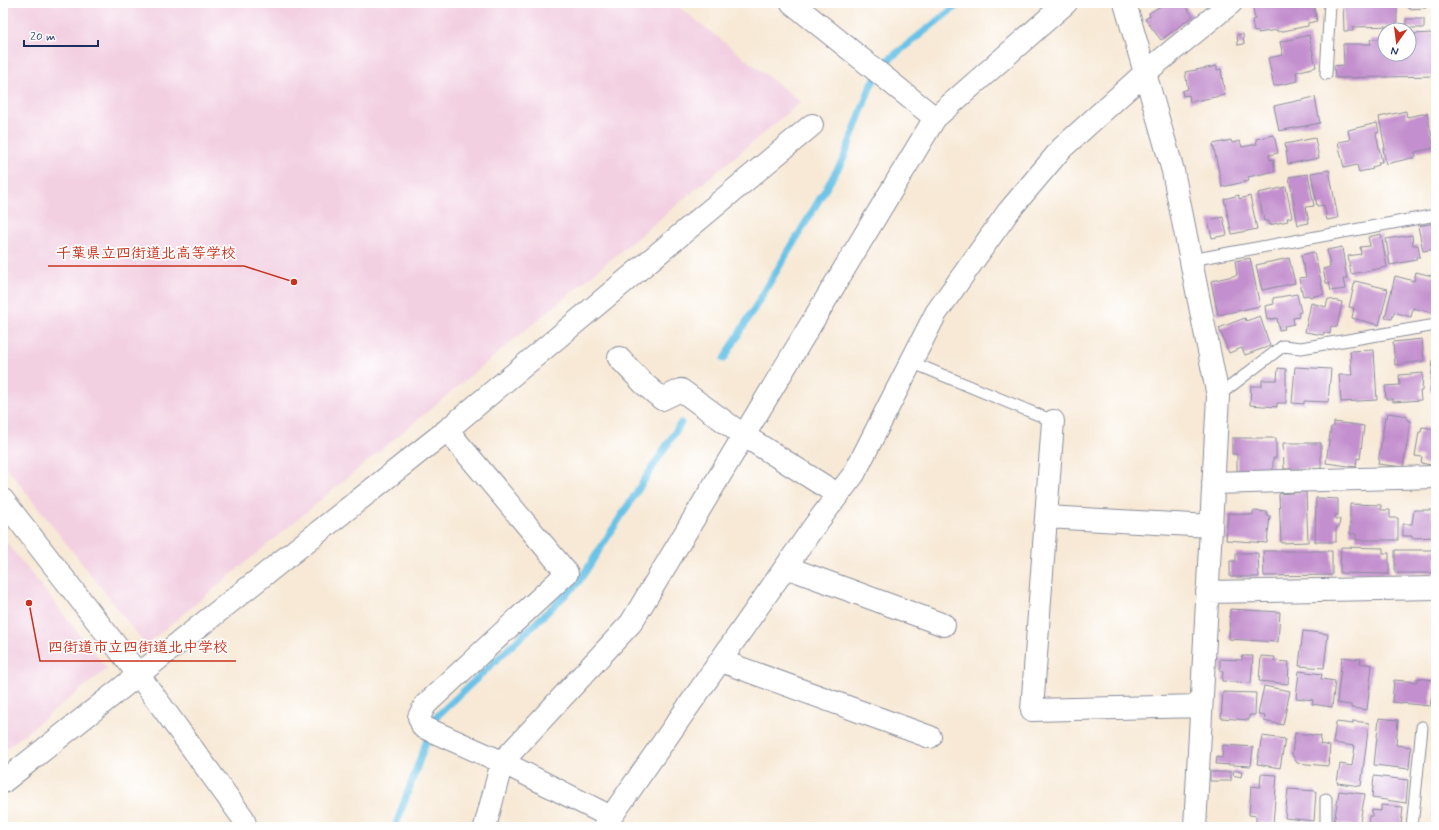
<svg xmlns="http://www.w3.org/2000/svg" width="1439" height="830" font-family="Mynerve,'Klee One',sans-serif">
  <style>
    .built { fill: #f2cfe1 }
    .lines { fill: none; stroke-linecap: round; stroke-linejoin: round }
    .stream { stroke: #69c2e7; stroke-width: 7 }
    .building { fill: #c38fce }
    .lane-casing { stroke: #898c9a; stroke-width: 13 }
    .street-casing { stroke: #898c9a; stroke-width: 24 }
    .lane { stroke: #fff; stroke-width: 11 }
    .street { stroke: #fff; stroke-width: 22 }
    .leader { fill: none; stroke: #c8321e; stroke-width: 1.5 }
    .callout-dot { fill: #c8321e; stroke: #fff; stroke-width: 1.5 }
    .callout-label { font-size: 15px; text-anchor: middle; font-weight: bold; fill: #c8321e; stroke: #fff; stroke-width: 3.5; stroke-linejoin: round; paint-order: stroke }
  </style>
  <rect width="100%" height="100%" fill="#fff"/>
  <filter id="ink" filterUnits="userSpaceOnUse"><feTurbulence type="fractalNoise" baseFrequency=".025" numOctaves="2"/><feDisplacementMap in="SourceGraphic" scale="8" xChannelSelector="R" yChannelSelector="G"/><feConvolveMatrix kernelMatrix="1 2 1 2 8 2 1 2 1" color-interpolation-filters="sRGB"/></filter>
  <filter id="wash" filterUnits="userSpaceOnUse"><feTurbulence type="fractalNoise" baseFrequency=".012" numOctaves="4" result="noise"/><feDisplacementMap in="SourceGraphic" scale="16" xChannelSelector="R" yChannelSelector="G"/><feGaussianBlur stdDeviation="0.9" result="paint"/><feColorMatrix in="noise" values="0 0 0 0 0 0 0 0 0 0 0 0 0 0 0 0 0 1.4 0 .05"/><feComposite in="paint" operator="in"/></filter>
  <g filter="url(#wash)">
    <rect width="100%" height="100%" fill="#f7e9d6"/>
    <!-- built -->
    <path class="built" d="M3 3H674L801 102 146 645 3 463Z
      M3 538 107 669 3 751Z"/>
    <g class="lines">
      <!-- stream -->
      <path class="stream" d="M724 359 843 160 871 85 888 60 960 3
        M395 827 435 718 578 583 681 423"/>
    </g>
    <g id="blocks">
      <!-- building -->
      <path class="building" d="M1166 3H1183L1193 16 1161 40 1145 19 1150 16 1149 13Z
        M1252 3H1313L1317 21 1308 23V26L1278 32 1277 30 1258 33V31L1254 32 1252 20 1255 19Z
        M1343 3H1426V8L1409 9V6H1397V26L1353 27V31H1344Z
        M1406 19H1424V28H1406Z
        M1436 33V76L1335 78 1334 66 1344 65 1343 44H1371L1370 39H1385V54H1409V34Z
        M1243 34 1244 44 1238 45 1237 35Z
        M1309 35 1316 67 1296 72 1298 81 1274 86 1268 58 1283 55 1280 42Z
        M1217 66V70L1221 69 1225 95 1190 102 1189 95 1183 96 1182 91 1188 89 1185 72Z
        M1315 97 1320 123 1279 131 1274 106Z
        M1406 111 1407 117 1427 113 1434 148 1415 152 1416 157 1386 164 1383 149 1385 148 1379 117Z
        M1377 123 1379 132 1376 133 1382 162H1378L1379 165 1372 167 1373 169 1359 172 1357 165 1344 168 1338 142 1350 140 1348 130Z
        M1274 135 1278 153 1269 155 1270 160 1273 159 1275 171 1248 177 1249 181 1222 187 1213 144 1231 140 1232 143 1240 141 1242 147 1257 144 1256 139Z
        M1315 138 1319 158 1288 164 1285 144Z
        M1329 170 1338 218 1327 220 1324 205 1317 206 1311 173Z
        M1308 174 1314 206 1306 207 1309 223 1298 225 1289 177Z
        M1286 187 1292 217 1287 218 1288 221 1269 225V221H1264L1258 193Z
        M1239 195V199L1250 196 1257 229 1232 234 1224 199Z
        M1223 217 1227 235 1212 238 1208 220Z
        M1436 223V249L1423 251 1418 226Z
        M1381 234 1387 267 1351 274 1348 256 1361 254 1360 247 1370 246 1368 237Z
        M1412 235 1413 245H1418L1420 257H1416V260L1390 265 1386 239Z
        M1342 247 1347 279H1343L1345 289 1331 291 1329 283H1326L1323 269 1330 267 1327 250Z
        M1314 252 1324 294 1310 297 1309 295 1303 296 1299 278 1306 277 1301 255Z
        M1250 258 1260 306 1218 315 1211 281 1237 275 1235 261Z
        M1289 258 1295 283 1262 290 1256 265Z
        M1416 272 1436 277V314L1413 308 1411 317 1394 312 1392 319 1385 318 1395 276 1414 281Z
        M1355 281 1388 289 1379 325 1352 318 1354 308 1349 307Z
        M1297 294 1301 312 1298 313 1299 317 1293 318 1294 324 1284 326 1285 329 1279 330 1277 318 1267 320 1265 306 1274 304 1273 298Z
        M1328 299 1342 302 1337 327 1331 326 1330 334 1324 332 1323 335 1305 332 1311 303 1326 307Z
        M1260 316 1270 346 1245 355 1242 348 1229 353 1219 328 1245 318 1246 321Z
        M1422 339 1424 361 1395 365 1393 342Z
        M1374 350 1377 400 1341 402 1339 375H1352L1350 351Z
        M1433 360H1436V393L1430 392Z
        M1295 367 1331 369 1328 402 1304 401V404L1292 403Z
        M1278 368 1286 369V403H1277V407L1250 405 1251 386H1262V380H1277Z
        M1423 373 1422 391H1420L1421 400 1393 402V399H1386L1385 386 1400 385 1399 375Z
        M1388 413 1407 416V420L1411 421 1403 467 1378 464 1385 417 1387 418Z
        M1334 422 1364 426 1360 459 1357 458 1356 467 1326 463 1331 427H1334Z
        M1422 427 1436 429V466L1421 463 1422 457 1415 456 1419 432H1421Z
        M1232 438H1276V458H1273V472L1237 471V454H1232Z
        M1283 443H1321V469H1284Z
        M1306 492 1308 542 1281 543 1279 494Z
        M1316 498 1338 499V515H1335V519H1340L1339 527 1336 528V542H1315Z
        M1350 504 1381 505V510H1390V518H1398V540H1356V534H1350Z
        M1414 510H1432V518H1436V537L1412 538V536H1403V524H1412Z
        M1253 511 1267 512V516H1270L1267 543 1226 540 1228 513 1253 515Z
        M1341 547 1383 548V553H1389V574L1340 573Z
        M1395 550H1436V573H1395Z
        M1263 551H1332V575L1264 576Z
        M1236 553H1258L1259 577H1230V561H1236Z
        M1230 609 1280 612 1278 642 1229 639Z
        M1303 631 1328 634 1324 668 1299 666Z
        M1242 656H1253L1251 683 1222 681 1223 672 1220 671V659L1242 660Z
        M1261 656 1275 657 1274 661 1289 662 1288 684 1259 681Z
        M1342 657 1361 659 1360 663 1372 665 1367 710 1351 708V705L1337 703Z
        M1299 671 1322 674 1321 679 1335 681 1332 707 1312 704 1313 700 1296 698Z
        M1417 678 1434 680 1430 706 1392 702 1394 680 1417 682Z
        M1264 686 1290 691 1283 725 1264 721 1265 716 1258 714Z
        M1223 692 1256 693 1255 715H1249V720L1221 718Z
        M1379 718 1398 720 1396 745 1411 747 1409 769 1374 765Z
        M1353 721 1369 723 1361 786 1337 783 1340 764 1352 766 1355 746 1333 743 1336 722 1353 724Z
        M1295 733 1321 736 1320 744 1330 746 1328 766 1297 763 1292 754Z
        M1262 736 1285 739 1280 768 1257 764Z
        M1223 745 1253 747 1251 766 1216 764 1217 757 1222 758Z
        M1234 770 1242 772 1241 777 1233 775Z
        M1210 772H1231V781H1210Z
        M1261 774 1277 775 1273 824 1256 823V816L1249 815 1251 786 1260 787Z
        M1374 776 1408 780 1406 803 1372 798Z
        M1434 787H1436V816H1432Z
        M1288 789 1316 791 1314 821 1285 818Z
        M1339 791 1365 794 1359 827 1334 823Z
        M1381 805 1403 807 1401 826 1368 827 1369 816H1372V810L1381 811Z"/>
    </g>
  </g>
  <g filter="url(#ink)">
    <use href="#blocks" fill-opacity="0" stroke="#898c9a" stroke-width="1"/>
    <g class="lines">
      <defs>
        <path id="lane" d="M1326 74 1330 3
          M1191 260 1436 215
          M911 362 1053 421
          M1218 396 1283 346 1301 348 1436 325
          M1326 827V799
          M1412 827 1422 727"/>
        <path id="street" d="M792 3 935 118
          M1125 3 1173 171 1218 396 1195 827
          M619 358 643 383 662 399 681 390 743 435 837 494
          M1053 421 1032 710 1201 706
          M447 430 567 573 425 705 419 717 423 727 502 762 611 817
          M1213 483 1436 477
          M3 500 138 674 243 818 246 827
          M1046 517 1211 526
          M786 567 944 625
          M1207 592 1436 588
          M721 661 930 737
          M3 782 447 430 812 125
          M485 827 502 762 631 623 935 118 1066 3
          M605 827 611 817 815 525 854 474 936 313 1008 212 1062 148 1146 72 1231 3"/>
      </defs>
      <!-- lane casing -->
      <use href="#lane" class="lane-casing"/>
      <!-- street casing -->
      <use href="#street" class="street-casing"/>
      <!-- lane -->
      <use href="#lane" class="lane"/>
      <!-- street -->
      <use href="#street" class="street"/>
    </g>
  </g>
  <!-- callouts -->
  <path class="leader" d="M294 282L244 266H48M29 603L40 661H236"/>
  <g class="callout-dot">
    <circle cx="294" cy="282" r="4"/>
    <circle cx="29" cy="603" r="4"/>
  </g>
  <g class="callout-label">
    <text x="146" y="258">千葉県立四街道北高等学校</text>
    <text x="138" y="652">四街道市立四街道北中学校</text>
  </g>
  <!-- margin -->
  <rect width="1439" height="830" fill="none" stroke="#fff" stroke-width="16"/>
  <!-- north arrow -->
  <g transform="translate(1397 42) rotate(194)"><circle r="19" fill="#ffffff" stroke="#a4acbf"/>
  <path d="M0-3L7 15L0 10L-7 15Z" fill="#c8321e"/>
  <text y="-6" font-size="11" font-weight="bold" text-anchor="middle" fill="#1b2f5e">N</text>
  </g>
  <!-- scale -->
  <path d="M24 40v6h74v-6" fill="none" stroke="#1b2f5e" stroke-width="2"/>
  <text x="30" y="40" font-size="12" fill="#1b2f5e" stroke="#ffffff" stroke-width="3" paint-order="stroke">20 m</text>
</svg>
